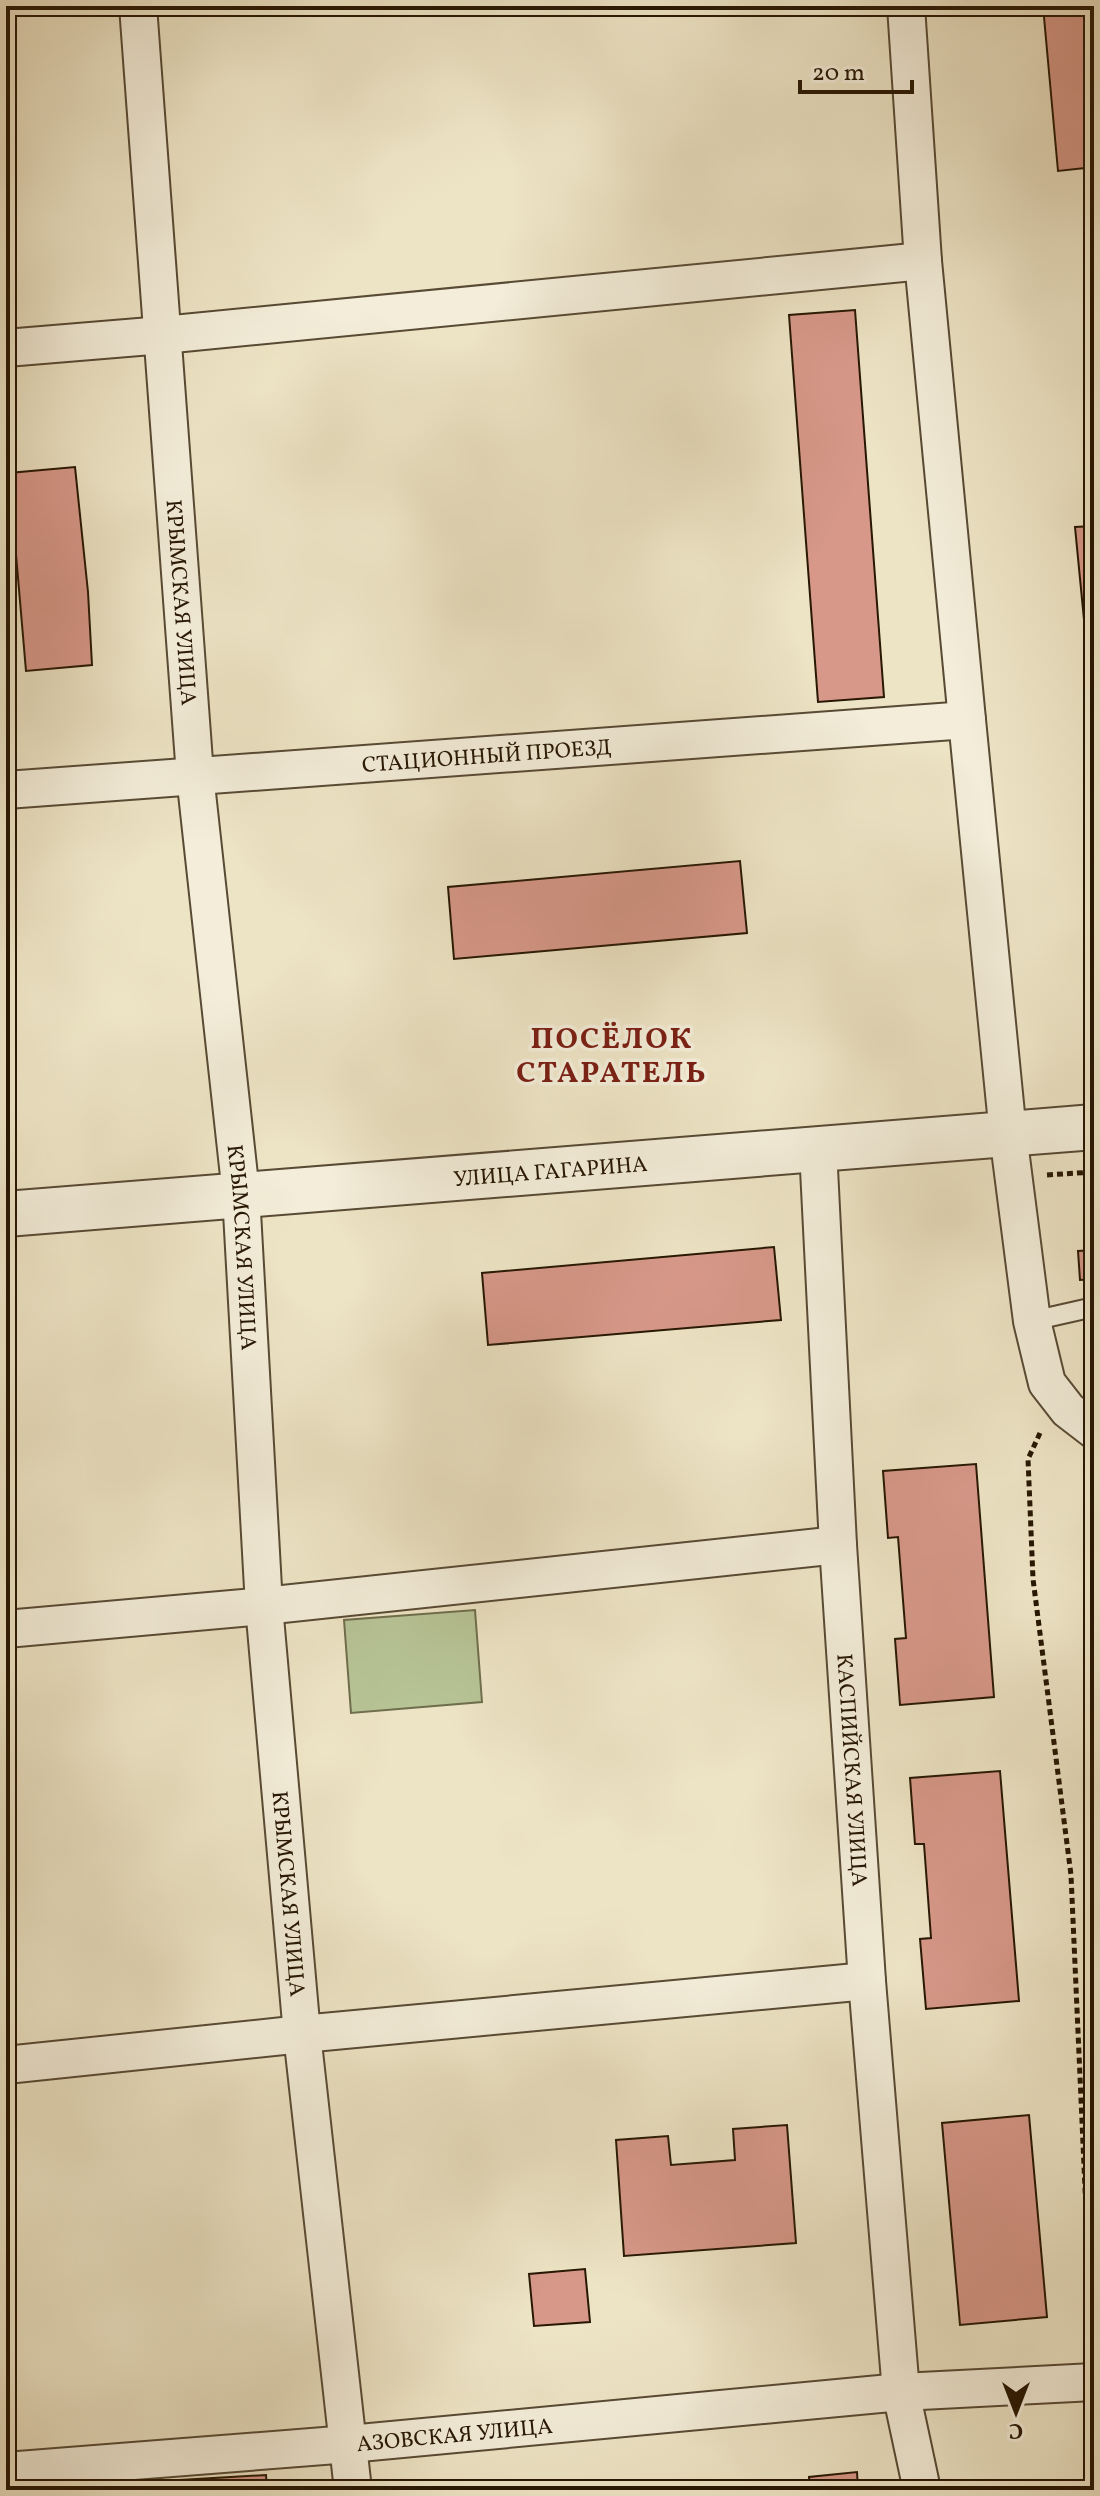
<svg xmlns="http://www.w3.org/2000/svg" width="1100" height="2496" font-family="Vollkorn,serif">
  <style>
    .green { fill: #b7c496; stroke: #6f6e4c; stroke-width: 2 }
    .building { fill: #d79889; stroke: #271703; stroke-width: 2 }
    .lines { fill: none; stroke-linecap: round; stroke-linejoin: round }
    .service-casing { stroke: #584a34; stroke-width: 22 }
    .minor-casing { stroke: #584a34; stroke-width: 40 }
    .tertiary-casing { stroke: #584a34; stroke-width: 48 }
    .path { stroke: #271703; stroke-width: 5; stroke-dasharray: 6 4; stroke-linecap: butt }
    .service { stroke: #f3edd9; stroke-width: 18 }
    .minor { stroke: #f3edd9; stroke-width: 36 }
    .tertiary { stroke: #f3edd9; stroke-width: 44 }
    .labels { text-anchor: middle; stroke-width: 7; stroke-linejoin: round; paint-order: stroke }
    .street-label { font-size: 22px; fill: #271703; stroke: #f3edd9 }
    .district-label { font-size: 30px; font-weight: bold; letter-spacing: 2px; fill: #7a1f14; stroke: #f3edd9 }
  </style>
  <rect width="100%" height="100%" fill="#ede4c5"/>
  <filter id="stains"><feTurbulence type="fractalNoise" baseFrequency=".0025" numOctaves="4"/><feColorMatrix values="0 0 0 0 .2 0 0 0 0 .09 0 0 0 0 .02 0 0 0 .5 -.17"/></filter>
  <radialGradient id="worn" r=".72"><stop offset=".6" stop-color="#630" stop-opacity="0"/><stop offset="1" stop-color="#630" stop-opacity=".3"/></radialGradient>
  <!-- green -->
  <path class="green" d="M475 1610 482 1702 351 1713 344 1620Z"/>
  <!-- building -->
  <path class="building" d="M1043 6H1094V167L1058 171Z
    M855 310 884 697 818 702 789 315Z
    M75 467 88 592 92 665 26 671 9 473Z
    M1094 526V723L1075 527Z
    M740 861 747 933 454 959 448 887Z
    M774 1247 781 1320 488 1345 482 1273Z
    M1094 1250V1279L1080 1280 1078 1251Z
    M976 1464 994 1697 900 1705 895 1639 906 1638 898 1537 888 1538 883 1471Z
    M1000 1771 1019 2001 926 2009 920 1939 931 1938 924 1844H915L910 1778Z
    M1029 2115 1047 2317 960 2325 942 2123Z
    M787 2125 796 2243 624 2256 616 2140 668 2136 671 2165 735 2160 733 2129Z
    M585 2269 590 2322 534 2326 529 2274Z
    M857 2472 858 2490H810L809 2477Z
    M266 2475 267 2490H163V2481Z"/>
  <g class="lines">
    <defs>
      <path id="service" d="M1032 1321 1094 1307"/>
      <g id="minor">
        <path id="s1" d="M138 6 195 775 241 1194 264 1606 302 2034 353 2490"/>
        <path d="M906 6 923 261 967 720 1008 1134 1032 1321 1047 1383 1068 1410 1094 1430"/>
        <path d="M6 348 163 335 923 261"/>
        <path id="s2" d="M6 790 967 720"/>
        <path id="s3" d="M818 1149 838 1545 867 1981 901 2392 922 2490"/>
        <path d="M6 1629 264 1606 838 1545"/>
        <path d="M6 2065 302 2034 867 1981"/>
        <path id="s4" d="M6 2471 349 2444 901 2392 1094 2382"/>
      </g>
      <g id="tertiary">
        <path id="s5" d="M6 1214 1094 1127"/>
      </g>
    </defs>
    <!-- service casing -->
    <use href="#service" class="service-casing"/>
    <!-- minor casing -->
    <use href="#minor" class="minor-casing"/>
    <!-- tertiary casing -->
    <use href="#tertiary" class="tertiary-casing"/>
    <!-- path -->
    <path class="path" d="M1047 1175 1094 1172
      M1040 1433 1028 1459 1033 1579 1071 1875 1092 2345"/>
    <!-- service -->
    <use href="#service" class="service"/>
    <!-- minor -->
    <use href="#minor" class="minor"/>
    <!-- tertiary -->
    <use href="#tertiary" class="tertiary"/>
  </g>
  <g class="labels">
    <!-- street labels -->
    <g class="street-label">
      <text dy="8" stroke="none"><textPath href="#s1" startOffset="598">КРЫМСКАЯ УЛИЦА</textPath></text>
      <text dy="8" stroke="none"><textPath href="#s2" startOffset="482">СТАЦИОННЫЙ ПРОЕЗД</textPath></text>
      <text dy="8" stroke="none"><textPath href="#s5" startOffset="546">УЛИЦА ГАГАРИНА</textPath></text>
      <text dy="8" stroke="none"><textPath href="#s1" startOffset="1246">КРЫМСКАЯ УЛИЦА</textPath></text>
      <text dy="8" stroke="none"><textPath href="#s3" startOffset="622">КАСПИЙСКАЯ УЛИЦА</textPath></text>
      <text dy="8" stroke="none"><textPath href="#s1" startOffset="1894">КРЫМСКАЯ УЛИЦА</textPath></text>
      <text dy="8" stroke="none"><textPath href="#s4" startOffset="450">АЗОВСКАЯ УЛИЦА</textPath></text>
    </g>
    <!-- district labels -->
    <g class="district-label">
      <text x="612" y="1048">ПОСЁЛОК<tspan x="612" dy="34">СТАРАТЕЛЬ</tspan></text>
    </g>
  </g>
  <!-- margin -->
  <rect width="1100" height="2496" fill="none" stroke="#ede4c5" stroke-width="32"/>
  <rect x="8" y="8" width="1084" height="2480" fill="none" stroke="#271703" stroke-width="4"/>
  <rect x="16" y="16" width="1068" height="2464" fill="none" stroke="#271703" stroke-width="2"/>
  <!-- north arrow -->
  <g transform="translate(1016 2412) rotate(180)" stroke="#f3edd9" stroke-width="6" paint-order="stroke">
  <path d="M0-6L14 30L0 20L-14 30Z" fill="#271703"/>
  <text y="-12" font-size="22" font-weight="bold" text-anchor="middle" fill="#271703">С</text>
  </g>
  <!-- scale -->
  <path d="M800 80v12h112v-12" fill="none" stroke="#271703" stroke-width="4"/>
  <text x="812" y="80" font-size="24" fill="#271703" stroke="#f3edd9" stroke-width="6" paint-order="stroke">20 m</text>
  <rect width="100%" height="100%" filter="url(#stains)"/>
  <rect width="100%" height="100%" fill="url(#worn)"/>
</svg>
